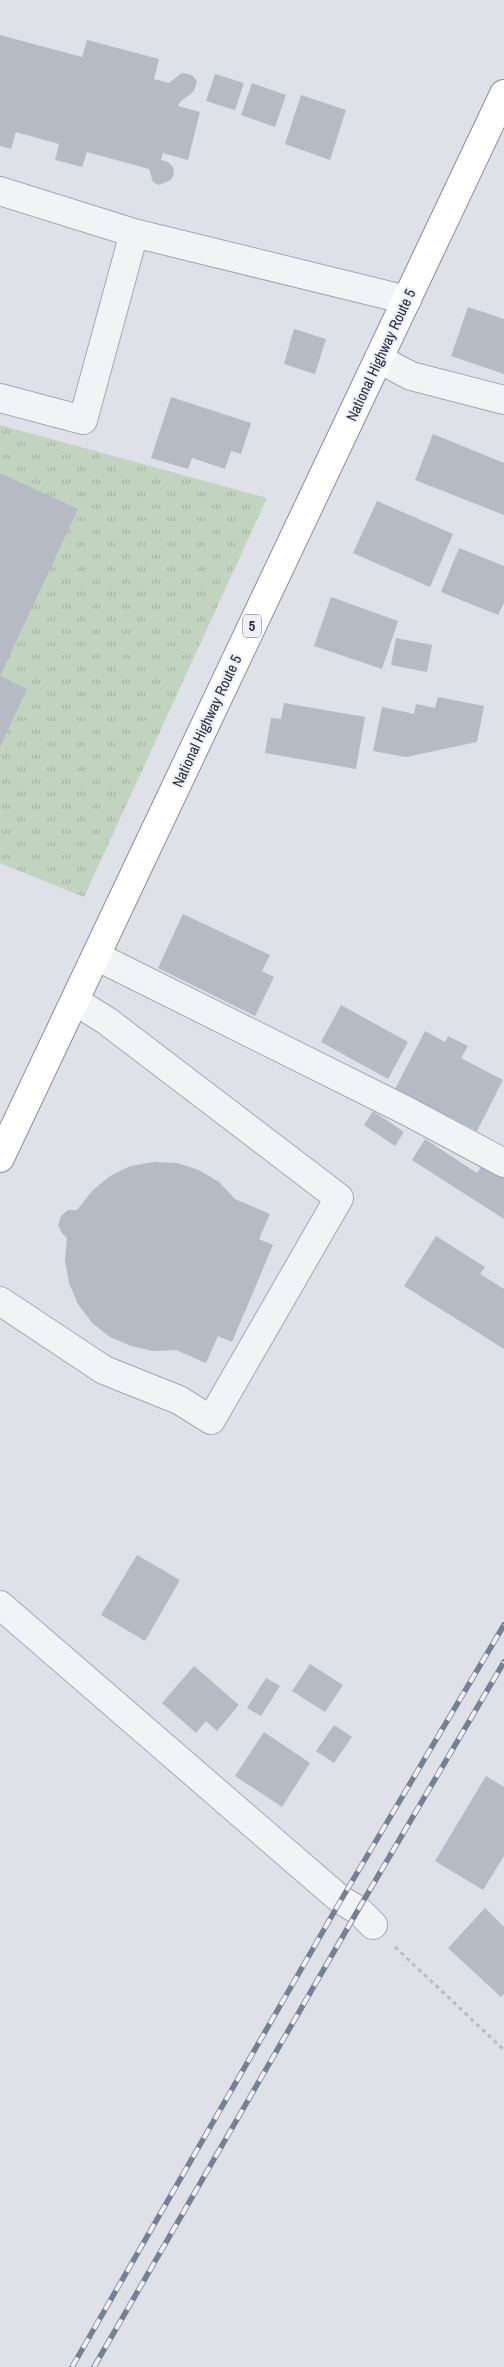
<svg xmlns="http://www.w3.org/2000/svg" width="504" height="2367" font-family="'Archivo Narrow',sans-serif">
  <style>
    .grass { fill: url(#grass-tufts) }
    .building { fill: #b5bac5 }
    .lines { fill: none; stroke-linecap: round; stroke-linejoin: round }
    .minor-casing { stroke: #a3a7b2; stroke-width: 30 }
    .highway-casing { stroke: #858da0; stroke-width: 30 }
    .path { stroke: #b8bcc4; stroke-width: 3; stroke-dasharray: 4 4; stroke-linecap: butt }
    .minor { stroke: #f1f3f7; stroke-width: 28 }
    .highway { stroke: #fff; stroke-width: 28 }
    .rail-casing { stroke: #777f93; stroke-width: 5.5 }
    .rail { stroke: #eef0f6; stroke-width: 4; stroke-dasharray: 11; stroke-linecap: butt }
    .labels { text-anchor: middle; stroke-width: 4.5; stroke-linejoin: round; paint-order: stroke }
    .shield { fill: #eef0f6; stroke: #636877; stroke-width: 1 }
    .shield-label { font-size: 14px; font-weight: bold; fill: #272d40 }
    .street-label { font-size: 15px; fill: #272d40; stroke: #eef0f6 }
  </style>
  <defs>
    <pattern id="grass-tufts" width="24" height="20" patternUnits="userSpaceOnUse" patternTransform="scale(1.25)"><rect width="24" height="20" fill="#c2d3bf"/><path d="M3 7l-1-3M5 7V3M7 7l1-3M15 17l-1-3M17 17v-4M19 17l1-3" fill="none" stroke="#a7b5a5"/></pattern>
  </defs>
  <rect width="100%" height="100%" fill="#dee1e8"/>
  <!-- grass -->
  <path class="grass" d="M0 425 267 498 84 897 0 863Z"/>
  <!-- building -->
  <path class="building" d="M0 35 82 57 87 40 159 59 154 79 169 83 182 73 192 75 197 81 194 91 180 102 178 106 200 112 188 160 163 153 161 160 168 162 173 167 174 174 171 180 159 185 153 182 149 169 87 152 82 167 55 160 59 144 16 132 11 149 0 146Z
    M215 74 244 83 235 110 206 101Z
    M252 83 286 95 275 127 241 115Z
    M301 95 346 110 330 160 285 144Z
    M468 307 504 319V374L451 356Z
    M294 329 326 339 315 374 284 364Z
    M171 397 251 423 241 454 231 451 225 469 192 458 188 469 151 458Z
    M433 434 504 463V515L415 480Z
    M0 473 78 509 0 676Z
    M377 501 453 534 430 587 353 553Z
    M459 548 504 566V603L498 615 441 592Z
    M331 597 398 621 382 669 314 646Z
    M396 638 432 645 427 672 391 665Z
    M0 676 27 689 0 747Z
    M438 697 484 706 477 742 406 757 373 751 382 707 414 714 416 704 435 708Z
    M284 703 365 717 356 769 265 753 271 718 281 719Z
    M183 914 270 955 262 971 274 977 255 1016 158 968Z
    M341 1005 408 1042 388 1079 321 1042Z
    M425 1031 445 1042 448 1036 468 1046 461 1058 503 1080 477 1131 395 1089Z
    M373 1111 404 1132 395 1146 364 1125Z
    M425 1139 477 1173 484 1162 504 1175V1219L412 1160Z
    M154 1162 177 1163 199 1170 219 1182 235 1199 270 1214 259 1239 273 1245 232 1342 218 1336 206 1363 176 1350 153 1351 131 1346 110 1337 92 1323 78 1304 69 1283 65 1260 67 1238 62 1233 58 1225 61 1216 68 1210H77L92 1191 110 1176 130 1166Z
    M436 1236 485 1267 480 1274 504 1289V1349L404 1286Z
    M137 1555 180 1580 145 1641 101 1615Z
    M310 1664 343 1685 325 1712 292 1691Z
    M194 1666 239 1705 217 1731 206 1721 196 1733 162 1703Z
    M266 1678 280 1686 261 1716 247 1708Z
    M334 1725 352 1737 334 1763 316 1751Z
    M264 1732 310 1763 282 1807 235 1776Z
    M486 1776 504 1787V1856L483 1890 435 1861Z
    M485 1908 504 1927V1994L501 1997 448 1948Z"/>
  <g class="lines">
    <defs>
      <path id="minor" d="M0 191 134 233 407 300
        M379 359 411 376 504 400
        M0 398 83 420 134 233
        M96 956 405 1110 504 1163
        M0 1301 104 1370 179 1400 211 1420 339 1198 107 1021 75 1001
        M0 1605 341 1900 358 1910 373 1925"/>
      <path id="highway" d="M0 1158 504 94"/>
    </defs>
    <!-- minor casing -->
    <use href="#minor" class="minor-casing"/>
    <!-- highway casing -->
    <use href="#highway" class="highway-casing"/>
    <!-- path -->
    <path class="path" d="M395 1947 504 2050"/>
    <!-- minor -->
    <use href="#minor" class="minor"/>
    <!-- highway -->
    <use href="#highway" class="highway"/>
    <defs>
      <path id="rail" d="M72 2367 341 1900 504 1625
        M94 2367 358 1910 504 1662"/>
    </defs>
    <!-- rail casing -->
    <use href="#rail" class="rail-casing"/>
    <!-- rail -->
    <use href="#rail" class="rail"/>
  </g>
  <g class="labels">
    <!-- shield labels -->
    <rect class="shield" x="243" y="614.5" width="18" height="23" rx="4"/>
    <g class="shield-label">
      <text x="252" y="631">5</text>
    </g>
    <!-- street labels -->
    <g class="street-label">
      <text transform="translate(381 355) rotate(-65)" y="5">National Highway Route 5</text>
      <text transform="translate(207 721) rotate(-65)" y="5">National Highway Route 5</text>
    </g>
  </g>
</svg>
